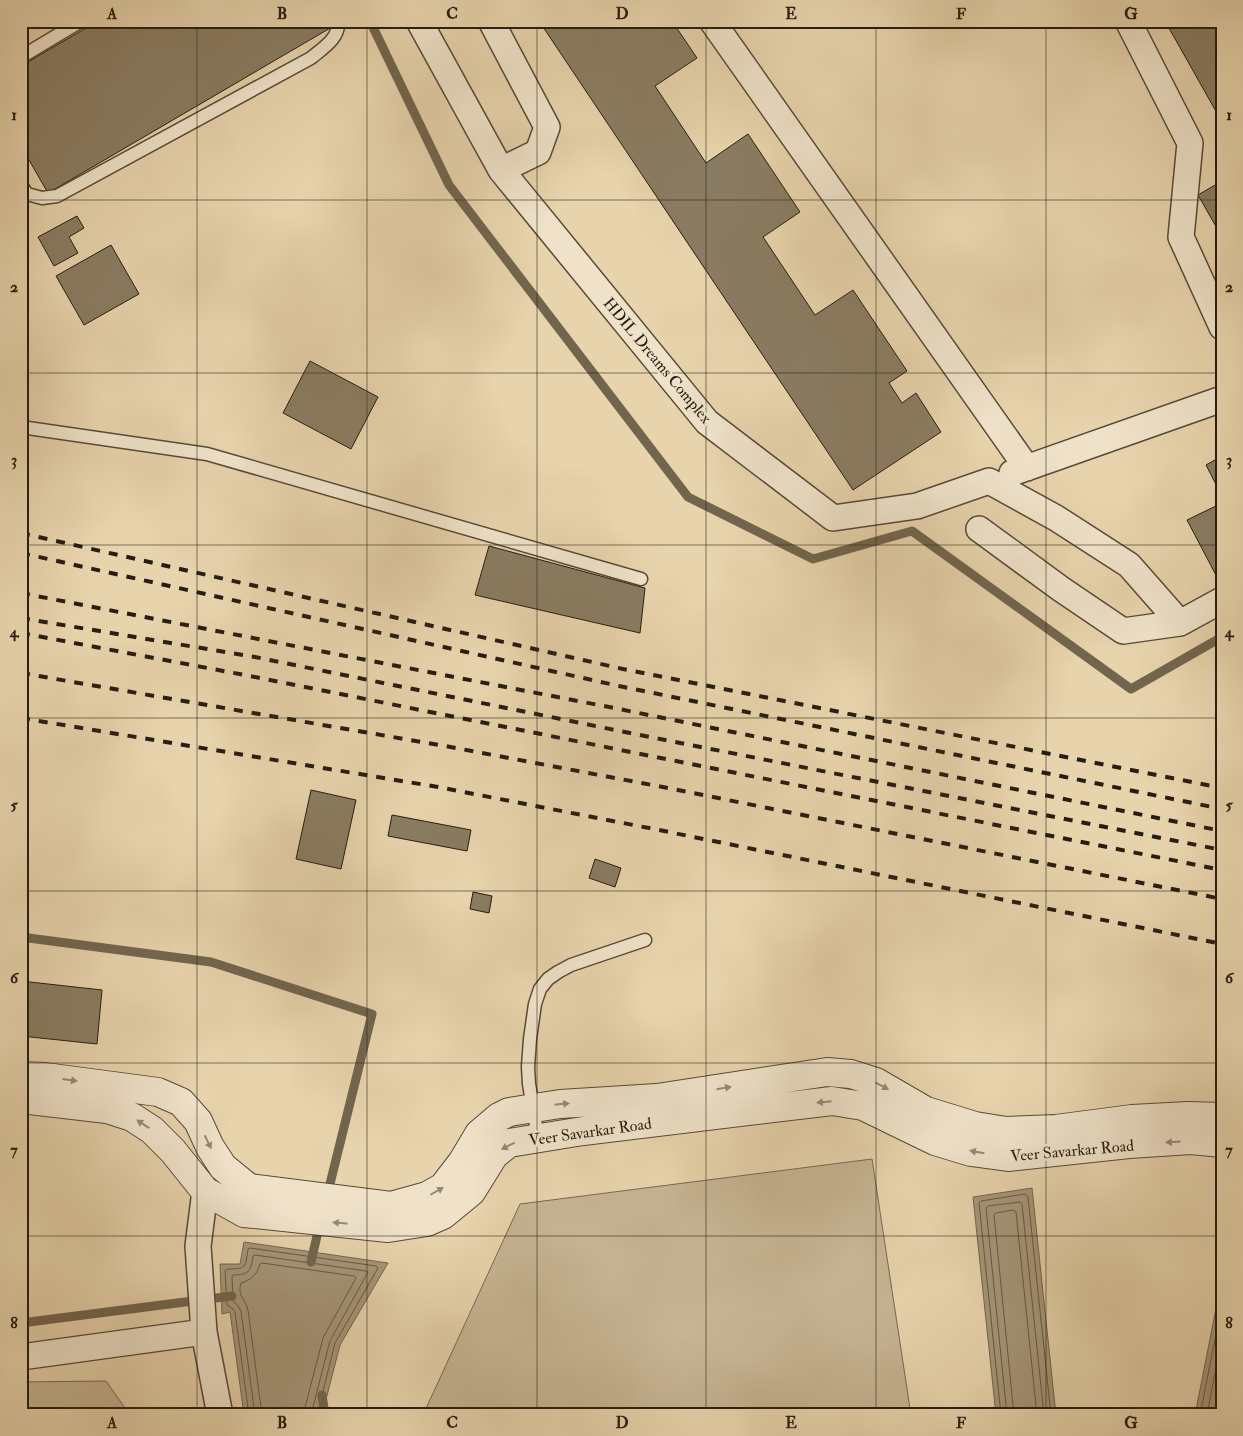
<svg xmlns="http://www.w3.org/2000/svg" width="1243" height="1436" font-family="'IM FELL Double Pica',serif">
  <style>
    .green { fill: #c6b492; stroke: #766852 }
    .water { fill: #a59577; stroke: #72654e }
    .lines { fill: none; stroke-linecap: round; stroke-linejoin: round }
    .shore { stroke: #665944; stroke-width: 1 }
    .stream { stroke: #72654e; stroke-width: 9 }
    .building { fill: #8a7c62; stroke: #261d11 }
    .service-casing { stroke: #564a38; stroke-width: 15 }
    .minor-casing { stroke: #564a38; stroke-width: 28 }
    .tertiary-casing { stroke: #564a38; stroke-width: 30 }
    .service { stroke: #efe2c9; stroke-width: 12 }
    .minor { stroke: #efe2c9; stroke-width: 25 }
    .tertiary { stroke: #efe2c9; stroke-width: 28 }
    .rail { stroke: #261d11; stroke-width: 4; stroke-dasharray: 9 9; stroke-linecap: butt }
    .oneway { fill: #958976 }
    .grid { fill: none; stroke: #261d11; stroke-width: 1; stroke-opacity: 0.55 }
    .labels { text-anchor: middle; stroke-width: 5; stroke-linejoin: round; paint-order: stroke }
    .street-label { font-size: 16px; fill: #261d11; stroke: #efe2c9 }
    .neatline { fill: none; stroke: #261d11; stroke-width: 2 }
    .grid-label { font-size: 16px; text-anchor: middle; font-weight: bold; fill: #261d11 }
  </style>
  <rect width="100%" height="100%" fill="#e7d3ac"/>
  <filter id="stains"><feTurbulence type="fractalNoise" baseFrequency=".004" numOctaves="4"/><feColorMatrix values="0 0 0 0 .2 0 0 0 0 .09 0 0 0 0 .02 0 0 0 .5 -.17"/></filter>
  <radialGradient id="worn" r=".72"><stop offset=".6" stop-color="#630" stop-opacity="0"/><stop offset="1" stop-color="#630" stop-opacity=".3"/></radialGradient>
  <!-- green -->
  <path class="green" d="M872 1159 911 1415H423L520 1204Z
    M106 1381 130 1415H21V1382Z"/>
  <!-- water -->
  <path class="water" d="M1032 1188 1056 1415H996L973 1197Z
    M244 1242 388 1263 340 1345 322 1415H244L230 1312 222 1314 220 1264H240Z
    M1222 1278V1415H1195Z"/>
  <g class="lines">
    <!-- shore -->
    <path class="shore" d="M249 1415 235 1312 233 1309 227 1305 225 1271 227 1269C247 1269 245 1268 248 1249L250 1248 376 1266 378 1268 335 1343 317 1415
      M255 1415 241 1311 238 1306 233 1301 232 1277 233 1275C249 1275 251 1271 253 1256L255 1255 366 1271 368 1272 330 1341 311 1415
      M262 1415 248 1310C245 1298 237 1296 241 1283 251 1280 257 1275 260 1264L262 1263 354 1276 356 1278 323 1338 303 1415
      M1001 1415 979 1203 981 1201 1025 1194 1028 1197 1051 1415
      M1007 1415 986 1208 988 1206 1020 1202 1022 1204 1044 1415
      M1014 1415 994 1215 996 1213 1013 1210 1016 1212 1037 1415
      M1200 1415 1222 1304
      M1207 1415 1222 1337"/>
    <!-- stream -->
    <path class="stream" d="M370 21 449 185 688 497 813 559 912 531 1131 689 1222 637
      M21 937 211 962 372 1014 327 1196
      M311 1262 320 1223
      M21 1323 232 1296
      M322 1395 325 1415"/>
  </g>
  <!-- building -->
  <path class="building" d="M98 21H329L332 27 48 193 21 146V66Z
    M539 21H672L697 58 655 86 706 163 748 134 800 212 763 237 815 315 853 290 907 371 889 383 902 403 916 393 941 432 853 490Z
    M1165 21H1222V122Z
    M1222 181V237L1198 195Z
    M77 216 84 228 69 237 78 253 54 266 38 237Z
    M111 245 139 294 84 325 56 276Z
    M310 361 378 397 351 449 283 413Z
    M1222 456V496L1206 465Z
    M1222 503V577L1218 579 1187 520Z
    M489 546 645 588 640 633 475 595Z
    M311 790 356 800 341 869 296 859Z
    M392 815 471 830 467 851 388 836Z
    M595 859 621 868 615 887 589 878Z
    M473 892 492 896 489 913 470 909Z
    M21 981 102 990 97 1044 21 1036Z"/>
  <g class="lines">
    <defs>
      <path id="service" d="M21 57 81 21
        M21 185 27 194 42 198 57 196 311 58C323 48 340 38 338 21
        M21 427 207 454 641 579
        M538 1138 529 1084 528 1067 530 1039 535 1004 540 989 548 979 558 972 571 965 645 940"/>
      <path id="minor" d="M419 21 501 170 707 422 833 518 917 506 989 481 1056 518 1129 565 1180 623
        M491 21 547 127 538 152 501 170
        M712 21 1027 468
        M1128 21 1190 143 1181 237 1222 327
        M1012 473 1222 399
        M979 529 1061 589 1123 631 1180 623 1222 600
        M205 1191 198 1246 204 1332 220 1415
        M21 1357 204 1332"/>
      <path id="tertiary" d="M21 1076 45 1077 158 1092 181 1102 198 1121 210 1147 223 1167 249 1188 391 1206 427 1196 443 1187 463 1161 479 1134 499 1117 509 1112 560 1104 657 1098 827 1072 851 1074 876 1082 926 1111 975 1126 1006 1131 1056 1129 1132 1119 1188 1116 1222 1117
        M21 1099 107 1109 132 1117 152 1130 173 1151 205 1191 244 1213 388 1228 427 1222 443 1215 471 1192 494 1155 509 1143 583 1131 832 1101 863 1106 935 1141 971 1152 1008 1157 1129 1144 1191 1140 1222 1143"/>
    </defs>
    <!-- service casing -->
    <use href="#service" class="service-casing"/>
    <!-- minor casing -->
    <use href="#minor" class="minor-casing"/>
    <!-- tertiary casing -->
    <use href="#tertiary" class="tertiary-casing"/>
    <!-- service -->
    <use href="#service" class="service"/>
    <!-- minor -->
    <use href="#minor" class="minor"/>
    <!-- tertiary -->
    <use href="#tertiary" class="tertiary"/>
    <!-- rail -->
    <path class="rail" d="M21 533 623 669 1222 788
      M21 553 619 686 1222 809
      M21 593 614 708 1222 831
      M21 618 255 657 625 732 1222 850
      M21 633 250 676 1222 870
      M21 673 445 746 668 788 1222 899
      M21 718 438 787 659 830 1222 944"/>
  </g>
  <!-- one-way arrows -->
  <defs><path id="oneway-solid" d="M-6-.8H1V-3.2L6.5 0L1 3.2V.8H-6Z" transform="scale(1.25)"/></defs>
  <g class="oneway">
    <use href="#oneway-solid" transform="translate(70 1080) rotate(8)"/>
    <use href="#oneway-solid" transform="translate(882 1086) rotate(29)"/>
    <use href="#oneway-solid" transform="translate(724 1088) rotate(-9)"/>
    <use href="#oneway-solid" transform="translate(824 1102) rotate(174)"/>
    <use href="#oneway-solid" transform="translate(562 1104) rotate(-6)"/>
    <use href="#oneway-solid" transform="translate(143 1124) rotate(-147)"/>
    <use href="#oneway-solid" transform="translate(208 1142) rotate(64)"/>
    <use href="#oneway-solid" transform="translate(1173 1142) rotate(177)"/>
    <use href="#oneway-solid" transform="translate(508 1146) rotate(153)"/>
    <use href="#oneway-solid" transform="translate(977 1152) rotate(-170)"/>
    <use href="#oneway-solid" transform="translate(437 1191) rotate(-30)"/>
    <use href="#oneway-solid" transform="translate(340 1223) rotate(-174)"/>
  </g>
  <!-- grid -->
  <path class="grid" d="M197 21V1415M367 21V1415M537 21V1415M706 21V1415M876 21V1415M1046 21V1415M21 200H1222M21 373H1222M21 545H1222M21 718H1222M21 891H1222M21 1063H1222M21 1236H1222"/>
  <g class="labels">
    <!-- street labels -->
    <g class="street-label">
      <text transform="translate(658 360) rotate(50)" y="6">HDIL Dreams Complex</text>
      <text transform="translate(590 1131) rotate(-8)" y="6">Veer Savarkar Road</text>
      <text transform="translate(1072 1150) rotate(-5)" y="6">Veer Savarkar Road</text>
    </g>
  </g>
  <!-- margin -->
  <rect width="1243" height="1436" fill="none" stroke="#e7d3ac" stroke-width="55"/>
  <rect x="28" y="28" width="1188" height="1380" class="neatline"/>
  <g class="grid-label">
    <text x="112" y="19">A</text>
    <text x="282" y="19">B</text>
    <text x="452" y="19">C</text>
    <text x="622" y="19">D</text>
    <text x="791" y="19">E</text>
    <text x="961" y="19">F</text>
    <text x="1131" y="19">G</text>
    <text x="14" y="120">1</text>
    <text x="1229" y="120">1</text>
    <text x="14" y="292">2</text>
    <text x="1229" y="292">2</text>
    <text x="14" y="465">3</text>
    <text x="1229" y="465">3</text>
    <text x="14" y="637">4</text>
    <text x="1229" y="637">4</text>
    <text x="14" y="810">5</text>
    <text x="1229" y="810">5</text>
    <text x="14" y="983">6</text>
    <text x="1229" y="983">6</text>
    <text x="14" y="1155">7</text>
    <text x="1229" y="1155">7</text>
    <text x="14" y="1328">8</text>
    <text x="1229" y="1328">8</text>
    <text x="112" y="1428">A</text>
    <text x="282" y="1428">B</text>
    <text x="452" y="1428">C</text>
    <text x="622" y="1428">D</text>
    <text x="791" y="1428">E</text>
    <text x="961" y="1428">F</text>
    <text x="1131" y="1428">G</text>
  </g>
  <rect width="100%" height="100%" filter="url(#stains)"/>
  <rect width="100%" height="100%" fill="url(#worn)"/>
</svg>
